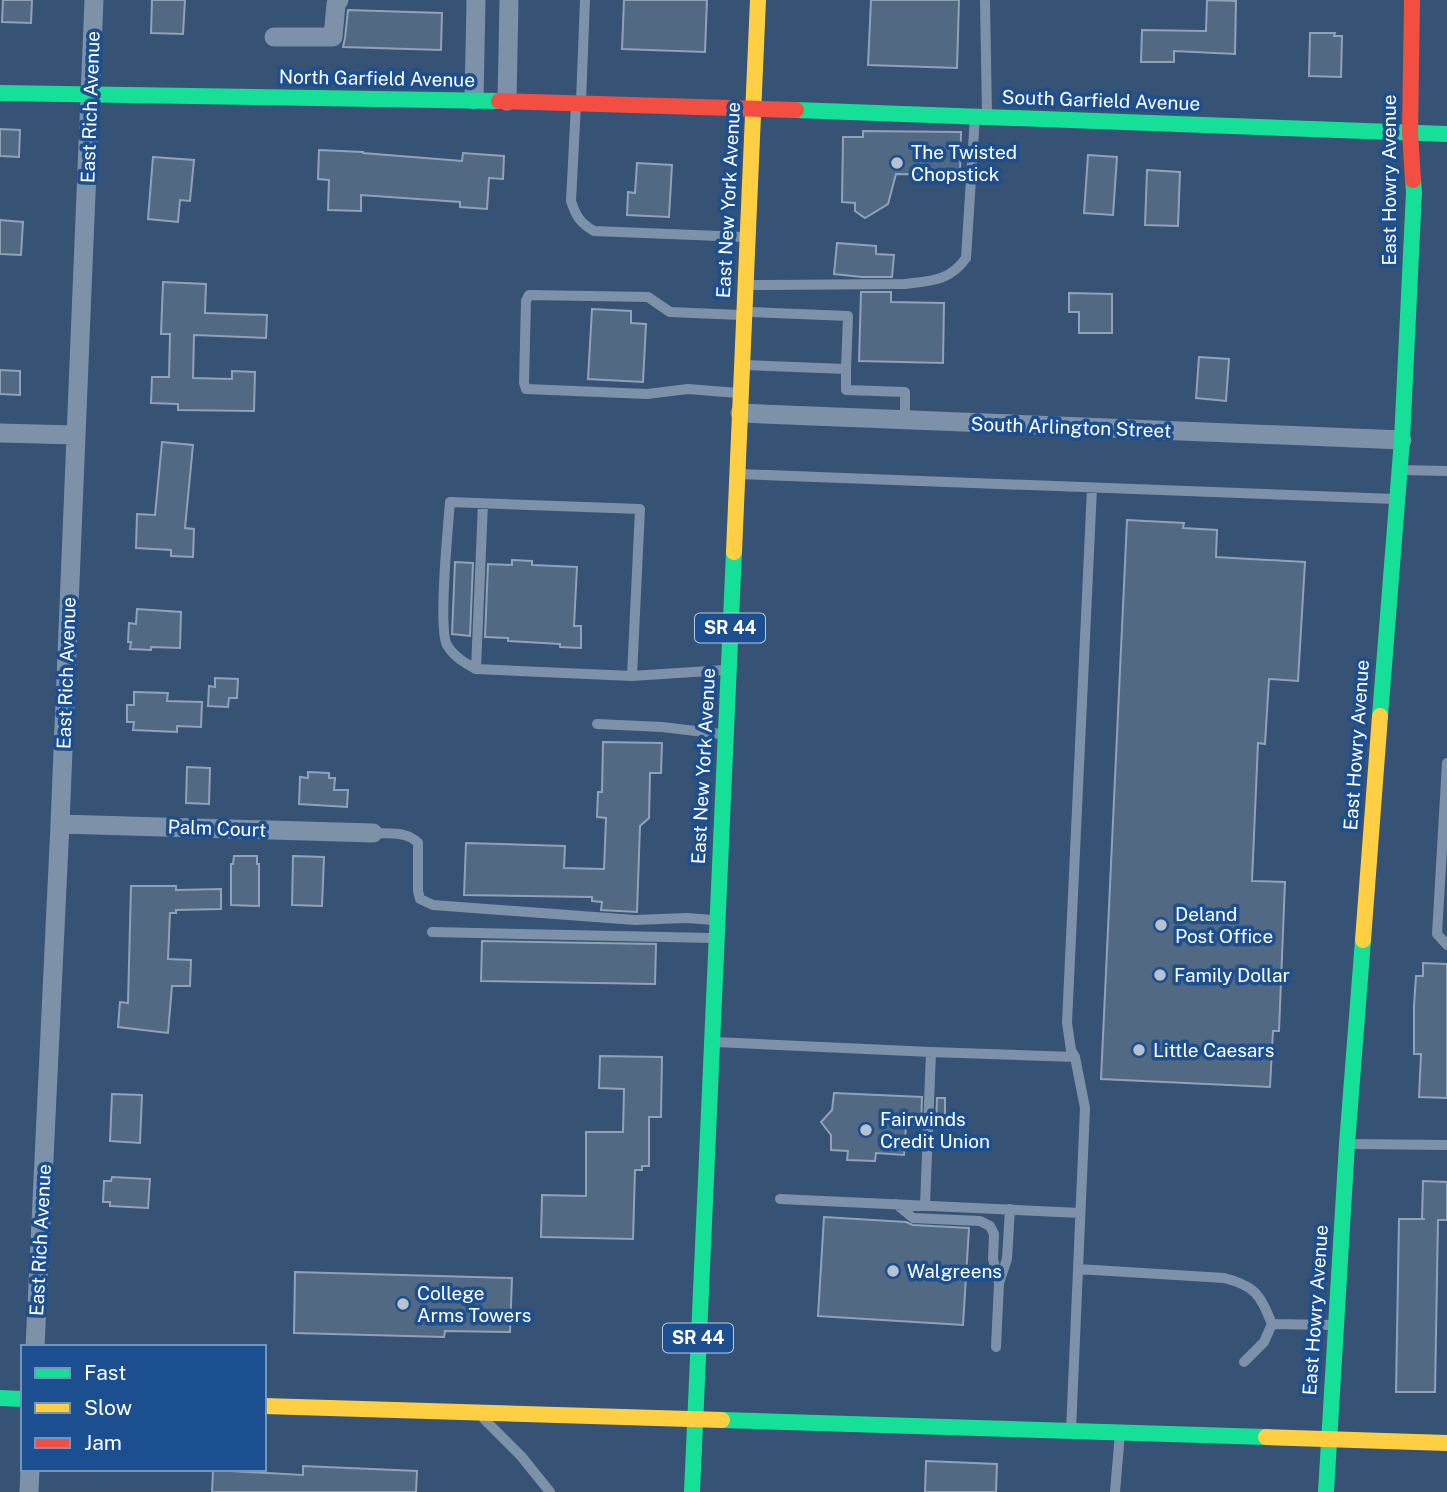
<svg xmlns="http://www.w3.org/2000/svg" width="1447" height="1492" font-family="'Public Sans',sans-serif">
  <style>
    .building { fill: #526984; stroke: #92a2b6; stroke-width: 2 }
    .lines { fill: none; stroke-linecap: round; stroke-linejoin: round }
    .lane { stroke: #7d92a8; stroke-width: 10 }
    .street { stroke: #7d92a8; stroke-width: 19 }
    .fast { stroke: #16e098; stroke-width: 16 }
    .slow { stroke: #ffcf43; stroke-width: 16 }
    .jam { stroke: #f24e42; stroke-width: 16 }
    .poi-dot { fill: #b9c2ce; stroke: #1b4f8f; stroke-width: 2.5 }
    .labels { text-anchor: middle; stroke-width: 7; stroke-linejoin: round; paint-order: stroke }
    .shield { fill: #1b4f8f; stroke: #bbcadd; stroke-width: 2 }
    .shield-label { font-size: 18px; font-weight: bold; fill: #fff }
    .street-label { font-size: 19px; fill: #fff; stroke: #1b4f8f }
    .poi-label { font-size: 19px; fill: #fff; stroke: #1b4f8f; text-anchor: start }
  </style>
  <rect width="100%" height="100%" fill="#365274"/>
  <!-- building -->
  <path class="building" d="M3 0H32L31 23 2 22Z
    M152 0H185L183 34 151 33Z
    M624 0H707L705 52 622 49Z
    M871 0H959L957 68 868 65Z
    M1207 0 1236 1 1235 54 1174 51V62H1141L1142 30 1206 31Z
    M348 10 442 13 441 50 343 47 345 38Z
    M1310 33H1335L1334 36H1342L1341 77 1309 76Z
    M0 129 20 130 19 157 0 156Z
    M863 131 961 132 960 175 896 174 888 204 865 218 855 211V203L842 202 843 137H863Z
    M319 150 363 152V153L462 161 463 153 504 156 503 179 489 178 487 209 460 207V202L361 195V211L328 210 329 180 318 179Z
    M1088 155 1117 157 1113 215 1084 213Z
    M153 157 194 160 190 201 180 200 178 222 148 219Z
    M637 163 672 165 669 217 627 215 628 192 635 193Z
    M1147 170 1180 172 1178 226 1145 225Z
    M0 220 23 222 21 255 0 254Z
    M837 243 876 246V254L894 255 892 277H862L834 274Z
    M163 282 206 284 205 313 267 315 266 338 194 335 193 378 232 379V371L255 372 254 411 178 410V404L151 403 152 377H169L170 334H161Z
    M861 292H891V302L944 303 943 363 859 361Z
    M1069 293 1112 294V333H1079V312H1069Z
    M592 309 631 311V323L646 324 643 382 588 379Z
    M1199 357 1229 359 1226 401 1196 398Z
    M0 370 20 371V395L0 394Z
    M162 442 193 445 185 528 194 529 193 557 171 556V550L136 548 137 514 155 515Z
    M1127 520 1184 523 1183 528 1217 530 1216 557 1305 562 1298 681 1269 679 1265 744 1258 743 1252 881 1285 882 1279 1031H1273L1270 1087 1101 1079Z
    M512 560 532 561V565L577 567 574 626H581V648L560 647V644L508 641V638L485 637 488 564 512 565Z
    M455 562 473 563 470 636 452 634Z
    M137 609 181 612 180 648 151 647V650L130 649 131 642H128L129 623 136 624Z
    M215 678 238 679 237 698H229L228 707 208 706 209 686 215 687Z
    M134 692 168 693 167 701 202 702 201 727 177 726V732L133 730 134 722H127V705H134Z
    M603 742 662 743 661 773H650L649 818 640 826 637 912 601 910 602 902 592 901V897L464 895 466 843 565 846 564 868 604 869 606 818 597 817 598 792H602Z
    M187 767 210 768 209 804 186 803Z
    M308 772 329 773V778H335L334 790H348L347 807 299 804 300 777 308 778Z
    M234 856H257V864H259V906L231 905V864H233Z
    M293 856 324 857 322 906 292 905Z
    M131 886H176V890L221 889V909L176 910V913H170L168 959 191 960 190 986H172L168 1033 118 1027 120 1002 128 1003Z
    M482 941 656 944 655 984 481 981Z
    M1423 963 1447 964V1098L1419 1097 1421 1054H1414V1006L1416 976H1423Z
    M600 1056 662 1057 661 1117H649V1166H642V1170H635L633 1239 541 1237 542 1195 586 1196V1132H623L624 1089 599 1088Z
    M834 1093 922 1097 921 1125H906L904 1155 876 1153 875 1161 847 1160 848 1151 831 1150V1135L821 1122 832 1110Z
    M112 1094 142 1095 140 1143 110 1141Z
    M937 1098H945V1126H936Z
    M112 1177 150 1179 148 1208 110 1206V1202H103L104 1181H111Z
    M1423 1181 1447 1182V1220H1438L1435 1392H1396L1399 1219H1425H1422Z
    M824 1217 906 1222 913 1225 969 1228 963 1325 818 1316Z
    M295 1272 512 1278 510 1332 445 1331 444 1337 294 1333Z
    M926 1461 997 1464 996 1492H925Z
    M303 1466 417 1471 416 1492H212L213 1470 303 1475Z"/>
  <g class="lines">
    <!-- lane -->
    <path class="lane" d="M985 0 987 115
      M581 101 585 0
      M576 104 571 201C576 216 580 223 594 231L744 237
      M747 285 904 284C931 281 950 281 966 258L975 116
      M749 312 848 316 846 369
      M745 365 846 369V390L905 392V419
      M738 393 688 389 647 394 526 389 524 383 526 301 529 295 648 297 670 312 740 315
      M1399 470 1447 471
      M739 474 1395 499
      M476 669 483 503
      M632 676 640 509 450 502C448 528 438 628 447 645 454 657 465 663 476 669L632 676 724 670
      M597 724 662 727 721 734
      M1447 763 1437 934 1447 945
      M373 833C389 834 407 831 418 843V891L420 899 433 905 635 920 687 918 713 920
      M432 932 712 938
      M715 1042 931 1052 1075 1057
      M1350 1144 1447 1145
      M780 1199 1080 1213
      M896 1204 913 1218 980 1221 990 1226 994 1234 993 1259 999 1283
      M925 1205 931 1052
      M1078 1269 1224 1278C1256 1286 1260 1295 1272 1324L1264 1342 1244 1362
      M1272 1324 1334 1325
      M996 1347 999 1283 1007 1259 1010 1209
      M484 1419 521 1456 550 1492
      M1071 1431 1085 1108 1075 1057 1071 1050 1067 1023 1092 488
      M1115 1492 1120 1433"/>
    <!-- street -->
    <path class="street" d="M274 37H333L336 4 339 0
      M474 100 476 0
      M507 101 509 0
      M740 413 1402 440
      M0 433 75 435
      M60 824 373 833
      M35 1347 60 824 94 0
      M29 1492 30 1469"/>
    <!-- fast -->
    <path class="fast" d="M0 93 499 101
      M796 110 1447 134
      M1380 716 1402 440 1414 192 1413 180
      M0 1398 23 1399
      M722 1420 1266 1437
      M692 1492 734 552
      M1326 1492 1347 1144 1363 940"/>
    <!-- slow -->
    <path class="slow" d="M734 552 758 0
      M1363 940 1380 716
      M264 1406 722 1420
      M1266 1437 1447 1443"/>
    <!-- jam -->
    <path class="jam" d="M1412 0 1410 133 1413 180
      M499 101 796 110"/>
  </g>
  <!-- markers -->
  <g class="poi-dot">
    <circle cx="897" cy="163" r="7"/>
    <circle cx="1161" cy="925" r="7"/>
    <circle cx="1160" cy="975" r="7"/>
    <circle cx="1139" cy="1050" r="7"/>
    <circle cx="866" cy="1130" r="7"/>
    <circle cx="893" cy="1271" r="7"/>
    <circle cx="403" cy="1304" r="7"/>
  </g>
  <g class="labels">
    <!-- shield labels -->
    <g class="shield">
      <rect x="695" y="613.5" width="70" height="29" rx="5"/>
      <rect x="663" y="1323.5" width="70" height="29" rx="5"/>
    </g>
    <g class="shield-label">
      <text x="730" y="634">SR 44</text>
      <text x="698" y="1344">SR 44</text>
    </g>
    <!-- street labels -->
    <g class="street-label">
      <text transform="translate(377 78) rotate(1)" y="7">North Garfield Avenue</text>
      <text transform="translate(1101 100) rotate(2)" y="7">South Garfield Avenue</text>
      <text transform="translate(90 107) rotate(-88)" y="7">East Rich Avenue</text>
      <text transform="translate(1389 180) rotate(-90)" y="7">East Howry Avenue</text>
      <text transform="translate(728 200) rotate(-87)" y="7">East New York Avenue</text>
      <text transform="translate(1071 427) rotate(2)" y="7">South Arlington Street</text>
      <text transform="translate(66 673) rotate(-88)" y="7">East Rich Avenue</text>
      <text transform="translate(1356 745) rotate(-86)" y="7">East Howry Avenue</text>
      <text transform="translate(703 766) rotate(-87)" y="7">East New York Avenue</text>
      <text transform="translate(217 828) rotate(2)" y="7">Palm Court</text>
      <text transform="translate(40 1240) rotate(-87)" y="7">East Rich Avenue</text>
      <text transform="translate(1315 1310) rotate(-86)" y="7">East Howry Avenue</text>
    </g>
    <!-- poi labels -->
    <g class="poi-label">
      <text x="911" y="159">The Twisted<tspan x="911" dy="22">Chopstick</tspan></text>
      <text x="1175" y="921">Deland<tspan x="1175" dy="22">Post Office</tspan></text>
      <text x="1174" y="982">Family Dollar</text>
      <text x="1153" y="1057">Little Caesars</text>
      <text x="880" y="1126">Fairwinds<tspan x="880" dy="22">Credit Union</tspan></text>
      <text x="907" y="1278">Walgreens</text>
      <text x="417" y="1300">College<tspan x="417" dy="22">Arms Towers</tspan></text>
    </g>
  </g>
  <!-- legend -->
  <rect x="21" y="1345" width="245" height="126" fill="#1b4f8f" stroke="#7695bc" stroke-width="2"/>
  <rect x="35" y="1368" width="35" height="10" fill="#16e098" stroke="#7695bc" stroke-width="2"/>
  <text x="84" y="1380" font-size="21" fill="#ffffff">Fast</text>
  <rect x="35" y="1403" width="35" height="10" fill="#ffcf43" stroke="#7695bc" stroke-width="2"/>
  <text x="84" y="1415" font-size="21" fill="#ffffff">Slow</text>
  <rect x="35" y="1438" width="35" height="10" fill="#f24e42" stroke="#7695bc" stroke-width="2"/>
  <text x="84" y="1450" font-size="21" fill="#ffffff">Jam</text>
</svg>
